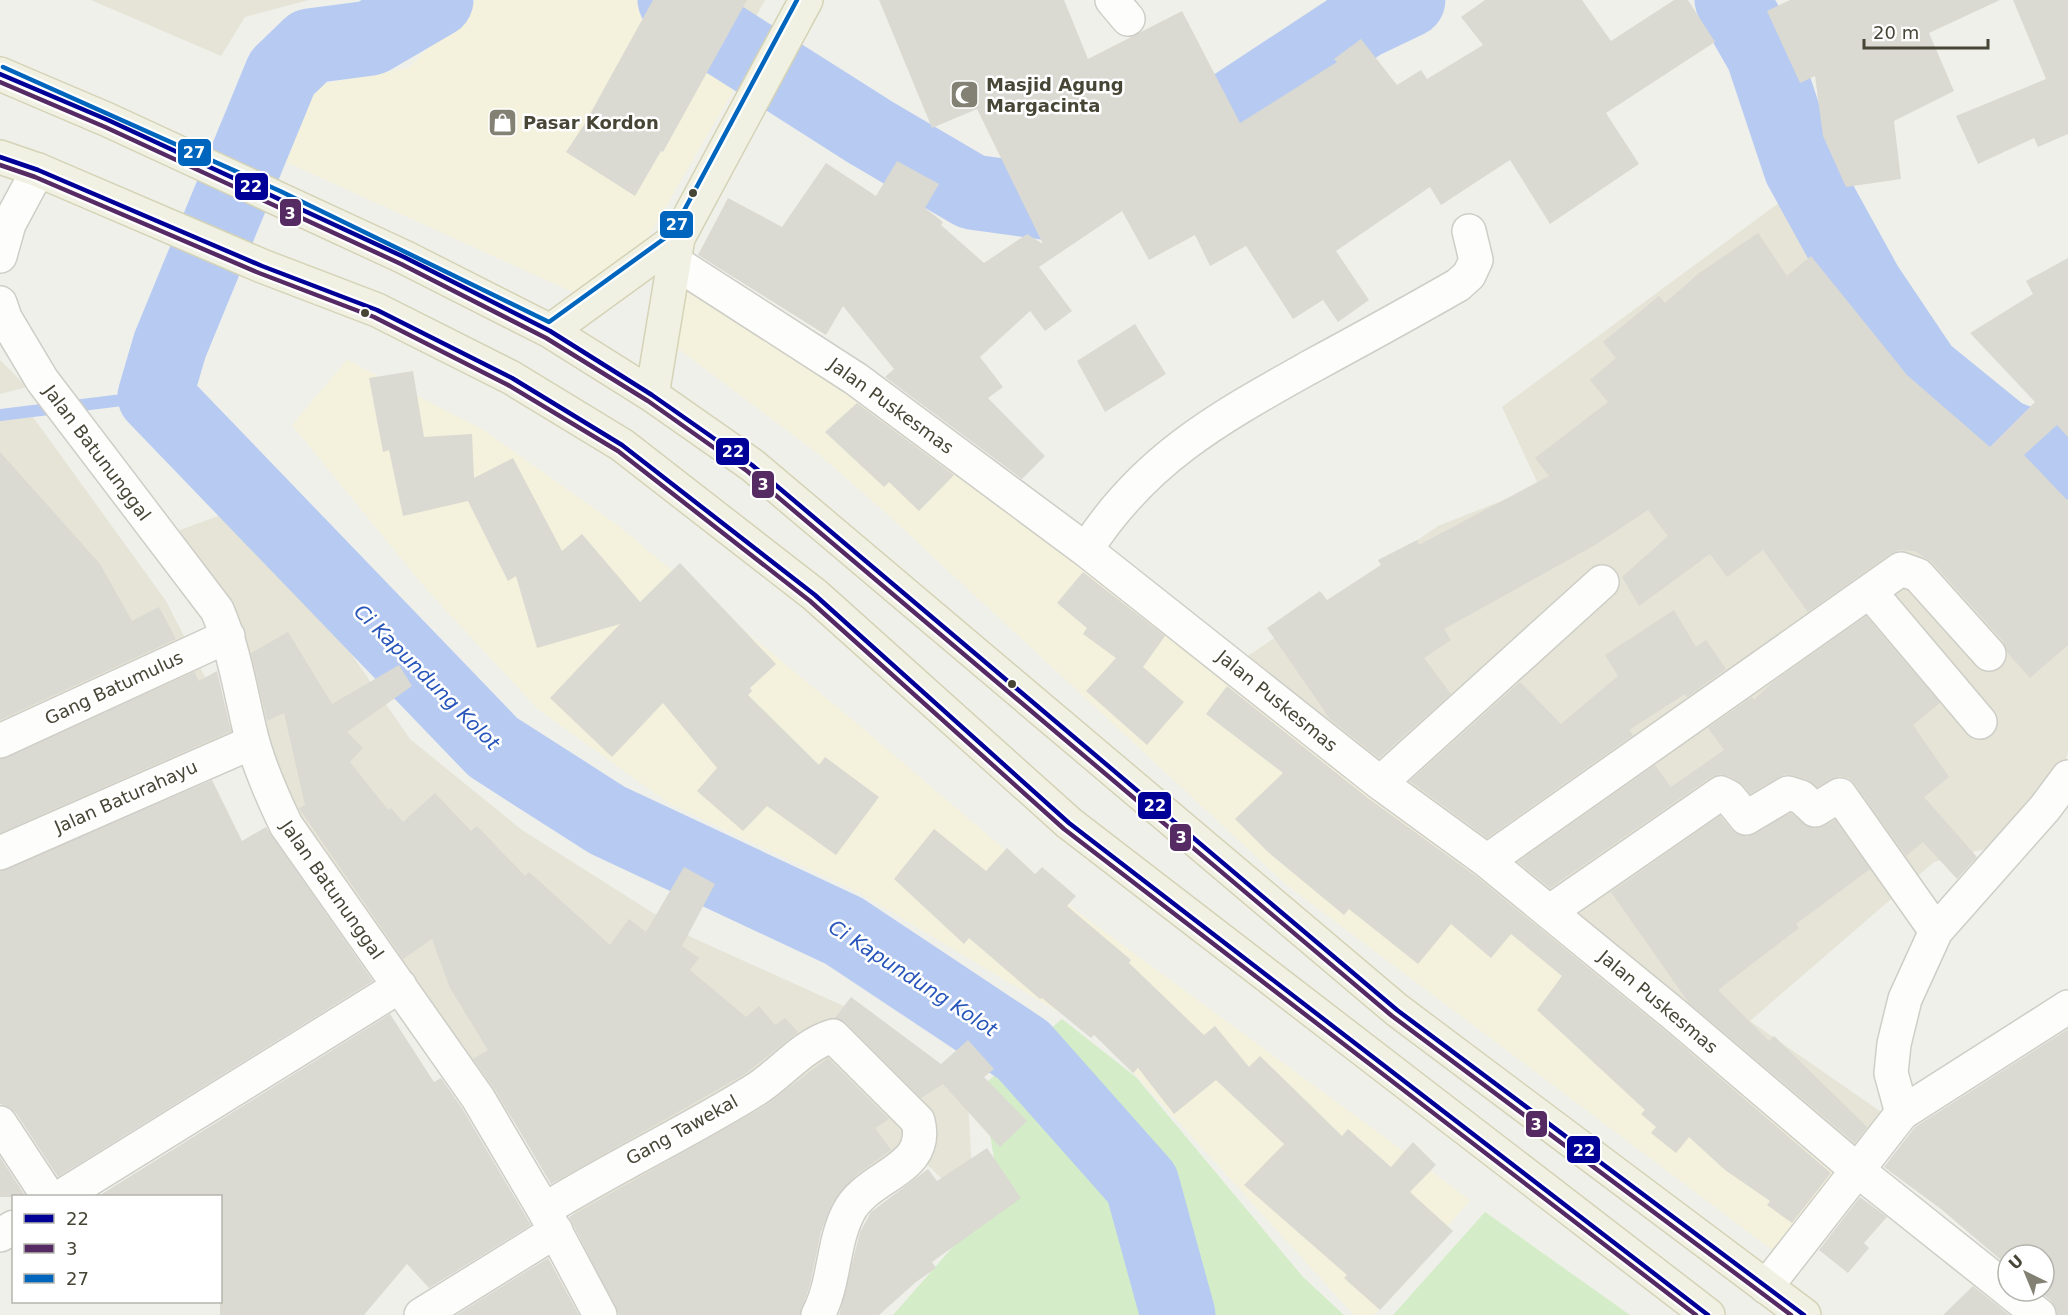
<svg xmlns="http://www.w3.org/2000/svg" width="2068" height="1315" font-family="'DejaVu Sans',sans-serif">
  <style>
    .residential { fill: #e5e4d7 }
    .commercial { fill: #f4f1dc }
    .green { fill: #d4edc8 }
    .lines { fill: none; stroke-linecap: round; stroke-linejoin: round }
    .stream { stroke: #b7cbf2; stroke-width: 12 }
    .river { stroke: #b7cbf2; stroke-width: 75 }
    .building { fill: #dad9d2 }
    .minor-casing { stroke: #cecec7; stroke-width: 36 }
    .major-casing { stroke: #d4d3b6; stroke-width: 36 }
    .minor { stroke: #fdfdfc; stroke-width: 33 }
    .major { stroke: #f1f1e3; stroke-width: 33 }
    .bus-1-casing { stroke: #fff; stroke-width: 9 }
    .bus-2-casing { stroke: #fff; stroke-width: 9 }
    .bus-3-casing { stroke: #fff; stroke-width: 9 }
    .bus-1 { stroke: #009; stroke-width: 4.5 }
    .bus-2 { stroke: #562b63; stroke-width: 4.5 }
    .bus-3 { stroke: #0065bd; stroke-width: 4.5 }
    .bus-dot { fill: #474535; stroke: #fff; stroke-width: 2 }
    .labels { text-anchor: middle; stroke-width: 5; stroke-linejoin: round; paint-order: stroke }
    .poi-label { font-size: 18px; font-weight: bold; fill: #474535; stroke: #fff; text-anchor: start }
    .street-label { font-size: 18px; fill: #474535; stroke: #fff }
    .water-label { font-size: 20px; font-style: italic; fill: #2755ba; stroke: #fff }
    .line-badge { stroke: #fff; stroke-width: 2 }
    .badge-label { font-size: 16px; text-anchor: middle; font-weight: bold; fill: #fff }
  </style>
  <rect width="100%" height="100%" fill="#f0f0ea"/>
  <!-- residential -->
  <path class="residential" d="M91 0H309L245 17 221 56Z
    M712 0H765L748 31Z
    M1795 191 1844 313 1928 399 2068 490V751L2066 761 2020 840 1934 862 1750 1021 1887 1116 1856 1156 1245 658 1438 526 1539 486 1502 407Z
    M0 360 27 387 0 394Z
    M33 417 166 601 238 741 0 845V420Z
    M229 512 312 597 410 739 522 830 691 937 859 1013 968 1102 972 1169 956 1193 915 1152 672 1315H623L558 1182 289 809 180 530Z"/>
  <!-- commercial -->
  <path class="commercial" d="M476 0H640L736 86 632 265 579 295 275 157 302 88 408 68Z
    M685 286 972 463 1849 1170 1775 1252 1288 886 885 512 816 452 664 338Z
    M347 360 482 429 616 524 867 732 1079 913 1470 1200 1374 1315H1354L1102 1038 856 891 670 804 538 709 428 591 292 425Z"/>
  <!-- green -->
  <path class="green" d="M1062 1019 1136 1077 1303 1277 1344 1315H893L988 1207 994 1159 982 1086Z
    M1485 1212 1630 1315H1393Z"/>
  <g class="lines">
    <!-- stream -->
    <path class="stream" d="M0 415 155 396"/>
    <!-- river -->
    <path class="river" d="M436 0 371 38 310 46 282 73 170 345 155 396 493 747 607 820 844 931 1023 1050 1142 1184 1178 1315
      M675 0 722 38 870 132 972 192 1044 202 1175 145 1362 22 1408 0
      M1732 0 1763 54 1801 168 1866 286 1923 371 2003 436 2068 462"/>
  </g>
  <!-- building -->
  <path class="building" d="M653 0H747L663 152 661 151 635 196 566 152 584 125Z
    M879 0H1064L1088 59 1182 11 1240 123 1337 62 1334 59 1361 39 1397 85 1421 70 1427 79 1483 45 1461 17 1485 0H1582L1611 41 1674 0H1688L1715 42 1606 113 1639 164 1550 224 1510 160 1441 205 1430 187 1336 251 1369 300 1338 322 1323 300 1293 319 1246 246 1210 266 1195 235 1149 260 1122 211 1039 267 1072 311 1045 331 1030 311 980 357 1003 387 988 398 1045 456 1022 479 885 377 894 369 843 306 826 335 698 255 728 198 782 227 826 163 876 196 897 161 939 184 925 208 943 222 941 225 984 263 1027 234 1043 244 977 109 932 128Z
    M1790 0H2000L1929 33 1954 91 1894 121 1901 179 1846 187 1823 136 1815 76 1800 83 1767 11Z
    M2013 0H2068V134L2038 147 2034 138 1978 164 1956 116 2046 79Z
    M1758 233 1787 276 1811 256 1907 375 1990 447 2035 402 1970 333 2033 294 2026 281 2068 258V437L2057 425 2024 455 2068 501V645L2030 678 2007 652 2003 641 1932 562 1914 551 1899 550 1890 554 1808 612 1763 550 1727 577 1710 554 1639 606 1622 577 1668 536 1648 510 1595 545 1444 629 1451 640 1424 658 1451 694 1379 758 1330 719 1267 628 1320 591 1327 600 1381 565 1378 560 1417 540 1419 545 1549 476 1535 458 1608 402 1590 380 1616 358 1603 342 1659 296 1665 303 1698 274Z
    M1135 324 1166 374 1105 412 1077 361Z
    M413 371 424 437 472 434 474 478 513 458 562 551 582 534 640 602 680 563 776 664 750 688 752 691 748 695 819 765 825 757 879 797 836 855 767 806 743 831 697 791 717 768 663 703 612 757 550 698 620 624 537 648 516 576 508 581 468 501 403 516 389 450 383 452 369 378Z
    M857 403 954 475 919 511 889 482 884 487 825 432Z
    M0 452 100 564 132 621 159 607 176 639 0 720Z
    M1083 572 1165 636 1143 667 1184 702 1147 745 1086 691 1116 658 1083 634 1087 628 1057 603Z
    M1674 610 1696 647 1706 640 1726 669 1687 697 1685 694 1629 730 1633 735 1487 838 1410 781 1520 682 1561 724 1618 676 1605 655Z
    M1866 616 1940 703 1913 725 1949 777 1924 797 1977 857 1957 879 1923 842 1906 856 1855 784 1849 778 1840 776 1817 787 1807 779 1785 774 1750 794 1743 785 1729 776 1720 774 1711 777 1550 888 1518 862 1655 765 1671 787 1724 750 1708 728 1752 697 1754 700 1773 682Z
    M288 632 332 704 399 665 412 686 347 732 363 748 350 762 388 810 391 808 403 822 435 793 471 831 477 826 525 876 529 872 610 945 629 919 646 932 684 867 715 884 682 946 699 958 690 970 746 1017 759 1006 775 1025 785 1018 798 1032 745 1074 551 1184 494 1088 473 1059 488 1050 450 988 432 939 403 959 299 808 305 805 284 713 267 721 251 653Z
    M217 671 231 731 0 833V759L194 672 199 681Z
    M1227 686 1368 798 1476 876 1663 1029 1831 1173 1792 1223 1767 1205 1770 1201 1725 1170 1689 1137 1676 1153 1651 1133 1656 1127 1641 1114 1645 1110 1537 1010 1562 976 1511 934 1491 958 1451 924 1418 964 1349 909 1344 915 1268 852 1235 819 1283 773 1206 714Z
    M212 780 242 841 266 827 373 981 58 1177 16 1113 9 1107 0 1104V871Z
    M1790 813 1812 828 1824 826 1835 820 1870 869 1796 924 1799 928 1718 990 1769 1041 1774 1036 1867 1127 1855 1143 1689 1003 1611 892 1720 816 1732 830 1747 837Z
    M934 829 986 871 1007 848 1035 874 1042 867 1076 896 1067 906 1131 960 1129 963 1204 1035 1215 1026 1249 1067 1260 1056 1342 1136 1348 1129 1391 1167 1413 1142 1436 1165 1410 1192 1453 1231 1380 1310 1344 1278 1347 1275 1244 1185 1284 1144 1216 1080 1174 1114 1138 1068 1133 1073 1094 1035 1091 1038 1042 998 1040 999 969 938 964 944 894 879Z
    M851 997 941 1064 968 1040 994 1069 984 1077 1027 1121 1000 1147 943 1084 921 1098 846 1023 835 1018Z
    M390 1014 434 1082 441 1078 462 1108 531 1225 429 1288 407 1264 364 1315H220V1197H97Z
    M2068 1029V1315H2057L2051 1301 2039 1291H2044V1255H2008V1266L1941 1209 1884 1167 1915 1127Z
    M828 1058 889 1119 875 1128 891 1150 856 1175 832 1203 821 1232 810 1285 800 1315H619L569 1217 765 1106Z
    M987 1148 1021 1198 932 1262 936 1268 916 1282 879 1315H839L860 1232 871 1212 928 1169 937 1181Z
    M0 1157 26 1197H0Z
    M1860 1197 1887 1217 1864 1243 1869 1248 1848 1273 1819 1250Z
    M548 1258 579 1315H456Z
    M1973 1286 1997 1305 2009 1315H1943Z"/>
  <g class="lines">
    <defs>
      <path id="minor" d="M1112 0 1128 19
        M0 256 9 224 38 170
        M676 263 856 379 1086 550 1380 783 1487 861 1675 1015 1856 1169 2008 1290
        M0 303 5 318 42 380 217 610C235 651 241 696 252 739 260 769 273 798 286 825L478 1098 544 1210 600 1315
        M1086 550C1144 459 1219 418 1310 367 1360 340 1409 313 1458 285L1469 275 1476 260 1469 231
        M1870 592 1980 722
        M0 741 228 636
        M1380 783 1602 582
        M0 853 253 742
        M1487 861 1901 569 1918 575 1989 654
        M1549 912 1721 793 1729 797 1746 818 1788 793 1801 797 1815 810 1840 795 1936 931
        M1902 1113 1891 1073 1894 1044 1905 999 1936 931 2045 808 2068 777
        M0 1123 48 1196
        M62 1196 400 986
        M544 1210C613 1167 686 1133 755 1090 781 1074 802 1045 833 1036L918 1121C931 1171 867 1174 848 1213 832 1245 835 1283 818 1315
        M0 1235 14 1227
        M1766 1287 1902 1113 2068 1007
        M2009 1291 2039 1315
        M421 1315 556 1231"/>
      <path id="major" d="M0 74 108 120 404 257 550 331 652 395 752 465 1397 1010 1804 1315
        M0 157 38 170 262 266 377 310 512 378 622 445 815 595 1069 823 1708 1315
        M550 331 678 238
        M652 395 678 238 806 0"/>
    </defs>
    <!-- minor casing -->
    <use href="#minor" class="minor-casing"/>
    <!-- major casing -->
    <use href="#major" class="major-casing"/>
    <!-- minor -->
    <use href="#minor" class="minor"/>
    <!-- major -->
    <use href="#major" class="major"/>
    <defs>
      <path id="bus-1" d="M0 74 108 120 404 257 550 331 652 395 752 465 1397 1010 1804 1315
        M0 157 38 170 262 266 377 310 512 378 622 445 815 595 1069 823 1708 1315"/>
      <path id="bus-2" d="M0 82 105 127 401 264 546 338 648 401 747 471 1392 1016 1791 1315
        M0 165 35 177 259 273 374 317 508 385 618 451 810 601 1064 829 1696 1315"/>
      <path id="bus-3" d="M3 67 280 191 549 322 672 233 797 0"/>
    </defs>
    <!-- bus-1 casing -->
    <use href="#bus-1" class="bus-1-casing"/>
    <!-- bus-2 casing -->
    <use href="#bus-2" class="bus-2-casing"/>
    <!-- bus-3 casing -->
    <use href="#bus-3" class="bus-3-casing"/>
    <!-- bus-1 -->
    <use href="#bus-1" class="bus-1"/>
    <!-- bus-2 -->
    <use href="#bus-2" class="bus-2"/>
    <!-- bus-3 -->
    <use href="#bus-3" class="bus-3"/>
  </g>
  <!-- icons -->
  <defs>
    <symbol id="mosque-square" viewBox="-11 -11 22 22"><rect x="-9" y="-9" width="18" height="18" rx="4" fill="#828174" stroke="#fff"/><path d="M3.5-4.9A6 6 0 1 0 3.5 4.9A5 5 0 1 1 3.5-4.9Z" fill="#fff"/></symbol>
    <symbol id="shop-square" viewBox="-11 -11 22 22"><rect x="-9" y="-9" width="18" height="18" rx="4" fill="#828174" stroke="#fff"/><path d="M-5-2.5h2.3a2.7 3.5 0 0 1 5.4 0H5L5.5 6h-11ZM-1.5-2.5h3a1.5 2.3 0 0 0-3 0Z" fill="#fff"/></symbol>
  </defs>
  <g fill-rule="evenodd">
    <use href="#mosque-square" x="948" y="78" width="33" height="33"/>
    <use href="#shop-square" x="486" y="106" width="33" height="33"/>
  </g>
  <!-- markers -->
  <g class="bus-dot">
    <circle cx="693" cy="193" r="5"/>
    <circle cx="365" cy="313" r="5"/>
    <circle cx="1012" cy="684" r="5"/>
  </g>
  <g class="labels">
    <!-- poi labels -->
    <g class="poi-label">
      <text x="986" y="91">Masjid Agung<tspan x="986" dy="21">Margacinta</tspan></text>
      <text x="523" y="129">Pasar Kordon</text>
    </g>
    <!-- street labels -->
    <g class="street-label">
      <text transform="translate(891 406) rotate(36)" y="6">Jalan Puskesmas</text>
      <text transform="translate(97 453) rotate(53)" y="6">Jalan Batununggal</text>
      <text transform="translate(114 688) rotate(-25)" y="6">Gang Batumulus</text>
      <text transform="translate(1277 701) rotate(39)" y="6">Jalan Puskesmas</text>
      <text transform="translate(126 797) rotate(-24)" y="6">Jalan Baturahayu</text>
      <text transform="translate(332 890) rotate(55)" y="6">Jalan Batununggal</text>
      <text transform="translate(1658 1002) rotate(40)" y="6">Jalan Puskesmas</text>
      <text transform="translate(682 1130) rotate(-29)" y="6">Gang Tawekal</text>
    </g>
    <!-- water labels -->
    <g class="water-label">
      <text transform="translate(427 677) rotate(45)" y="7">Ci Kapundung Kolot</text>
      <text transform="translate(913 978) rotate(33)" y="7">Ci Kapundung Kolot</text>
    </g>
  </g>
  <g class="line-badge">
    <rect x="177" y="138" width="35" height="29" rx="6" fill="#0065bd"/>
    <rect x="234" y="172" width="35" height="29" rx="6" fill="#009"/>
    <rect x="279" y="198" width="23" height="29" rx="6" fill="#562b63"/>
    <rect x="659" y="210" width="35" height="29" rx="6" fill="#0065bd"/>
    <rect x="715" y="437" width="35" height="29" rx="6" fill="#009"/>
    <rect x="751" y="470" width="24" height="29" rx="6" fill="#562b63"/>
    <rect x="1137" y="791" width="35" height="29" rx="6" fill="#009"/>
    <rect x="1169" y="823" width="23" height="29" rx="6" fill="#562b63"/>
    <rect x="1525" y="1110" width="23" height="28" rx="6" fill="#562b63"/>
    <rect x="1566" y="1135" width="35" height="29" rx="6" fill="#009"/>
  </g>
  <g class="badge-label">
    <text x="194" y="158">27</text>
    <text x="251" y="192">22</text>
    <text x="290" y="219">3</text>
    <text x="677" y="230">27</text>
    <text x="733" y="457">22</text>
    <text x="763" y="490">3</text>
    <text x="1155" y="811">22</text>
    <text x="1181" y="843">3</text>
    <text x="1536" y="1130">3</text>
    <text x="1584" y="1156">22</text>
  </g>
  <!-- legend -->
  <rect x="12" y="1195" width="210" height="108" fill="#ffffff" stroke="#b5b5ae" stroke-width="1.5"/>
  <rect x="24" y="1214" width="30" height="9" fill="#000099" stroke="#b5b5ae" stroke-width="1.5"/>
  <text x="66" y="1225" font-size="18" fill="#474535">22</text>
  <rect x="24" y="1244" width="30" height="9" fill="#562b63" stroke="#b5b5ae" stroke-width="1.5"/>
  <text x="66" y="1255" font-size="18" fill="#474535">3</text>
  <rect x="24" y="1274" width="30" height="9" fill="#0065bd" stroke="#b5b5ae" stroke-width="1.5"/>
  <text x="66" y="1285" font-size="18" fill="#474535">27</text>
  <!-- north arrow -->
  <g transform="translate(2026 1273) rotate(317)"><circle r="28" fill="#ffffff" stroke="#b5b5ae" stroke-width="1.5"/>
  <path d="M0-4.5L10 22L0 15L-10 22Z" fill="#828174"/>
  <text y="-9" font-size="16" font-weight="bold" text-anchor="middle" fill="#474535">U</text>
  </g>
  <!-- scale -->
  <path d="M1864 39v9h124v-9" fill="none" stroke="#474535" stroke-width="3"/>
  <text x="1873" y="39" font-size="18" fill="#474535" stroke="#ffffff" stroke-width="4.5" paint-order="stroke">20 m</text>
</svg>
